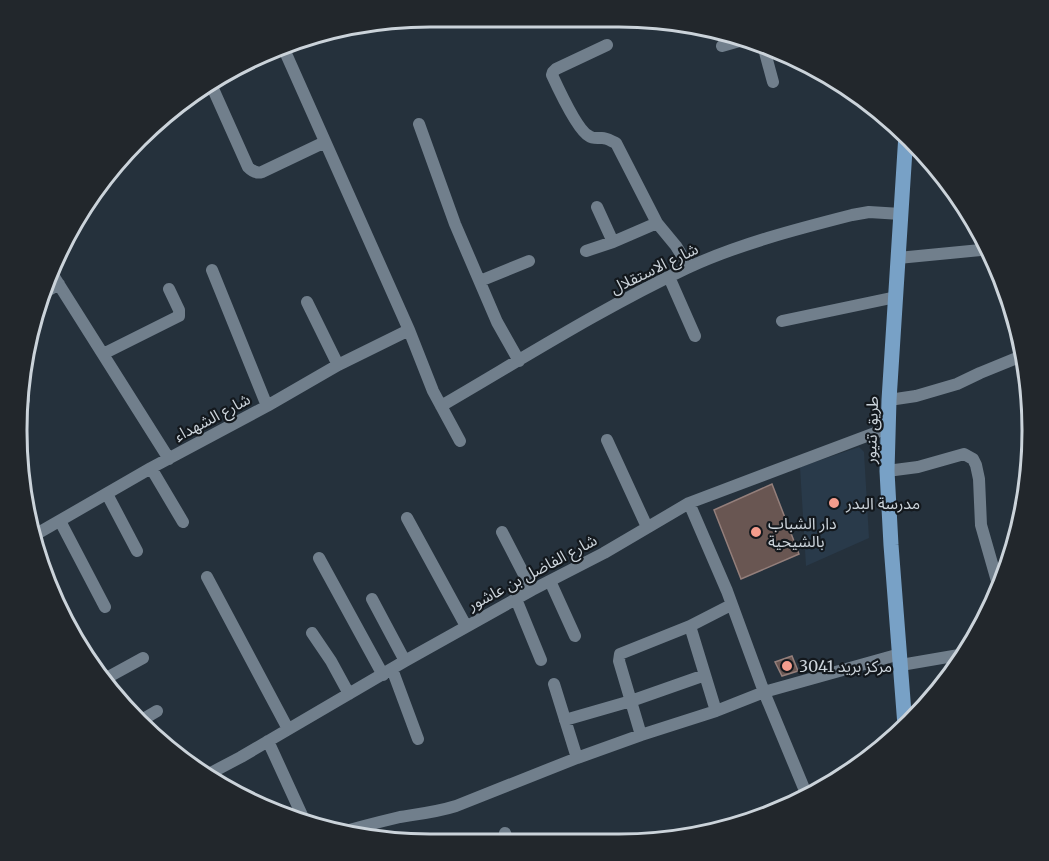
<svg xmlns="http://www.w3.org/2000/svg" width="1049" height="861" font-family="Merriweather,'Noto Sans Arabic',serif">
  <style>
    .built { fill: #293a4a }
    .building { fill: #695652; stroke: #947f7b; stroke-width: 1.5 }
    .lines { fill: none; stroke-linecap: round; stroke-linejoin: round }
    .minor { stroke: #717f8c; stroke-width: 12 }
    .major { stroke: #78a1c6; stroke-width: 15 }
    .poi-dot { fill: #f59d8d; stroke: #13181d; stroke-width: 2 }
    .labels { text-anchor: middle; stroke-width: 4.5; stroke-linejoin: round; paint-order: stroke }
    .street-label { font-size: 16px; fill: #cbd3da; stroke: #13181d }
    .poi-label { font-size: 16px; fill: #cbd3da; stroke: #13181d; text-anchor: start }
    .rim { fill: none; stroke: #cbd3da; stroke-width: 3 }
  </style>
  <rect width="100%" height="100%" fill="#25313c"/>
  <!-- built -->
  <path class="built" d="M859 447 864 452 869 538 806 566 800 467Z"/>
  <!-- building -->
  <path class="building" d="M772 484 799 554 741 579 714 510Z
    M792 656 798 671 782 676 775 662Z"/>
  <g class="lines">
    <!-- minor -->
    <path class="minor" d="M607 45 556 69 553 72 552 75C558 88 578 131 589 136 593 139 597 138 602 138 607 138 611 141 616 143L657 223 676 246 689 267
      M763 45 773 82
      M722 46 743 40
      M283 47 409 330 433 391 460 441
      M214 91 248 167C252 171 256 174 262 172L325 142
      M419 124 455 224 497 322 519 361
      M597 207 613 242
      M586 251 613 242 657 223
      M898 258 991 249
      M212 270 267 406
      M51 272 169 459
      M669 277 695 336
      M480 281 529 261
      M40 295 59 284
      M307 302 338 365
      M782 321 896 297
      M103 354 179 316V310L169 289
      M889 400 916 396 957 384 980 373 1024 355
      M18 404 24 400
      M441 406C522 359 602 308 687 268 739 244 797 229 852 215L869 212 901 214
      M607 440 647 527
      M151 468 183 522
      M887 471 918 467 964 454 973 459 976 465 979 479 981 525 999 588
      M107 494 137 551
      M689 503 727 591 764 692 808 798
      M407 518 466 626
      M60 521 105 607
      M502 532 532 590
      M33 536 151 468 267 406 338 365 409 330
      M319 558 383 675
      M207 577 288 729
      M550 581 575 636
      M372 599 405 661
      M516 599 541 660
      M690 626 716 711
      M312 633 331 661 349 694
      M901 665 965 654
      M392 669 418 739
      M101 681 143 658
      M554 684 577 758
      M565 720 631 701 705 675
      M140 721 157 711
      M641 735 619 661 620 654 690 626 731 605
      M268 741 306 824
      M205 776 241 757 405 661 532 590 604 553 689 503 888 428
      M339 833C359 827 379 822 400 817 419 814 437 812 456 806L577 758 641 735 716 711 764 692 900 654
      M505 833 509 844
      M619 840 621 844"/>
    <!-- major -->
    <path class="major" d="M905 726 891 545 887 471 889 400 906 134"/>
  </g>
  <!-- markers -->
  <g class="poi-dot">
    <circle cx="834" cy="503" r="6"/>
    <circle cx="756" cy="532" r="6"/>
    <circle cx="787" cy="666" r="6"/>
  </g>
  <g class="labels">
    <!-- street labels -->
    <g class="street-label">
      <text transform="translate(654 268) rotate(-26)" y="6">شارع الاستقلال</text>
      <text transform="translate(212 417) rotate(-28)" y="6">شارع الشهداء</text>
      <text transform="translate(871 430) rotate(-88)" y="6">طريق تنيور</text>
      <text transform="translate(532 572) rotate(-28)" y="6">شارع الفاضل بن عاشور</text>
    </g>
    <!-- poi labels -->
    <g class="poi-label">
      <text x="846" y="509">مدرسة البدر</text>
      <text x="768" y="529">دار الشباب<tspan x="768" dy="18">بالشيحية</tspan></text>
      <text x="799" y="672">مركز بريد 3041</text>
    </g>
  </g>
  <!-- crop -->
  <path d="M0 0H1049V861H0ZM430 27H619A403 403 0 0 1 1022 430V431A403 403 0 0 1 619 834H430A403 403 0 0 1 27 431V430A403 403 0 0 1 430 27Z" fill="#22272c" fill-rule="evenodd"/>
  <path class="rim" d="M430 27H619A403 403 0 0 1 1022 430V431A403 403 0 0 1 619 834H430A403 403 0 0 1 27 431V430A403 403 0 0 1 430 27Z"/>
</svg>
